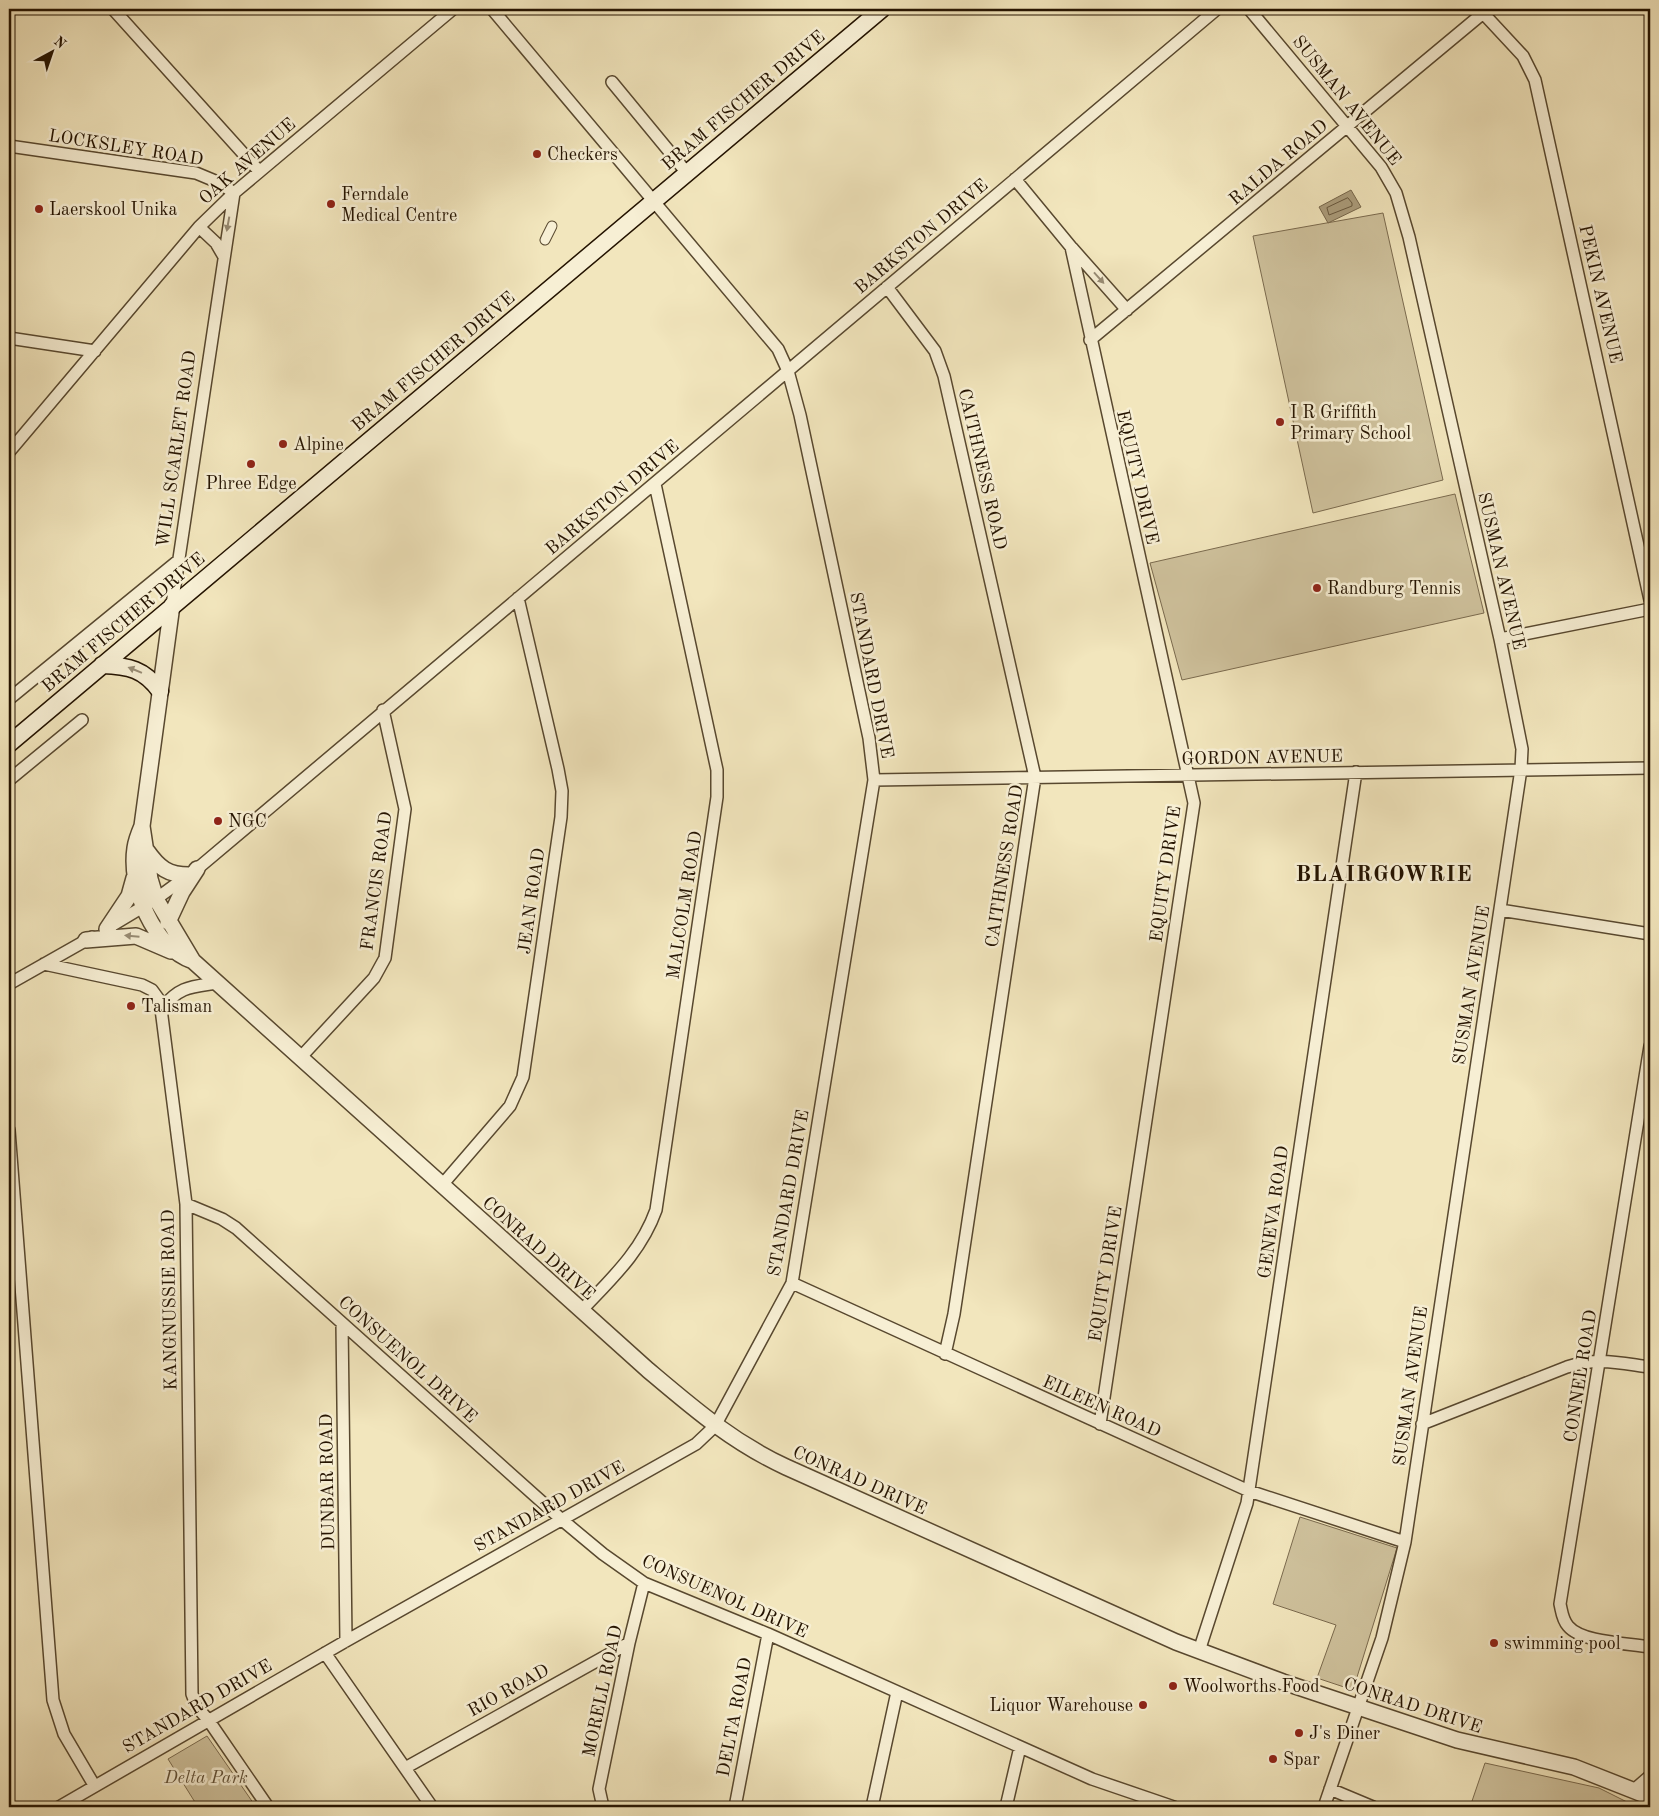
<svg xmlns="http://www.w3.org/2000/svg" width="1659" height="1816" font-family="'Old Standard TT',serif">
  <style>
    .green { fill: #cfc29d; stroke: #7a6a4e }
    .water { fill: #ac9e7d; stroke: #76664b }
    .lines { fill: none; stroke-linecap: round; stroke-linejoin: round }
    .shore { stroke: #68583e; stroke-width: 1 }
    .pedestrian-casing { stroke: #58482f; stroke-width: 11 }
    .minor-casing { stroke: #58482f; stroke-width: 14 }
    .tertiary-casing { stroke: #58482f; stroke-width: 18 }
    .secondary-casing { stroke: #241300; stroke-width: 19 }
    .pedestrian { stroke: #f7efd4; stroke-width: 9 }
    .minor { stroke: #f7efd4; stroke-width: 11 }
    .tertiary { stroke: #f7efd4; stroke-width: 15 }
    .secondary { stroke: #f7efd4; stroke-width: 16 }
    .oneway { fill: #988c75 }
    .poi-dot { fill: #8f2418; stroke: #f7efd4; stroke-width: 2 }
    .labels { text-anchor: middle; stroke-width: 5; stroke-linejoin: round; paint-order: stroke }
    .street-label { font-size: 18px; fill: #241300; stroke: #f7efd4 }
    .poi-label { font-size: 18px; fill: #241300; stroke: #f7efd4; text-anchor: start }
    .park-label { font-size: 18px; font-style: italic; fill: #605037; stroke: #f7efd4 }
    .district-label { font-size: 22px; font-weight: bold; letter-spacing: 1px; fill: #241300; stroke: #f7efd4 }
  </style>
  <rect width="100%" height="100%" fill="#f2e6bd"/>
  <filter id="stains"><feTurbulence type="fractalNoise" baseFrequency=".004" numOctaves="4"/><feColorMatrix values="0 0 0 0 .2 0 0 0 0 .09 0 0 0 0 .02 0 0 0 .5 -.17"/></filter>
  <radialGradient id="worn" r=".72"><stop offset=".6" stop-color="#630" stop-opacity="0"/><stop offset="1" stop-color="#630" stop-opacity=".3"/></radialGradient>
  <!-- green -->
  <path class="green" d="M1383 213 1443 480 1313 513 1253 236Z
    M1455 494 1484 613 1182 680 1150 563Z
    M1300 1517 1397 1548 1353 1690 1317 1678 1336 1625 1273 1604Z
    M207 1736 256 1807H198L168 1759Z
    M1485 1763 1599 1788 1637 1807H1470Z"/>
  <!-- water -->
  <path class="water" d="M1351 190 1361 207 1328 223 1319 207Z"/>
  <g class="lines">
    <!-- shore -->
    <path class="shore" d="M1348 198 1352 203V206L1329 215 1327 208Z"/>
    <defs>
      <path id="pedestrian" d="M545 240 552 226"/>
      <path id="minor" d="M113 9 259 171
        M1249 9 1381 167 1396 193 1409 237 1500 639 1522 749 1521 769 1405 1542 1382 1638 1324 1807
        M1483 13 1523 56 1535 80 1650 600
        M612 82 687 173
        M9 146 196 173 220 183 234 193 172 605
        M1015 179 1071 247 1194 803 1100 1424
        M199 227 216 243 223 255
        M1072 248 1127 310
        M887 287 935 351 944 376 1035 777 954 1314 945 1354
        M9 338 95 351
        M1090 340 1488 9
        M9 452 199 227 234 193 453 9
        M1500 639 1650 609
        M9 699 179 560
        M9 780 82 720
        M874 780 1650 768
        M1500 910 1650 934
        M111 926 156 899 197 869 1217 9
        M44 964 142 985 152 990 160 1001 186 1204 192 1694 197 1707 209 1721 268 1807
        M9 984 92 937
        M162 1008C180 986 191 987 217 983
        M1650 1046 1560 1604C1562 1612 1562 1619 1568 1626 1582 1643 1629 1643 1650 1647
        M300 1058 374 978 385 958 405 809 383 710
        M9 1130 53 1700 64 1734 94 1785
        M442 1185 510 1106 523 1077 561 817 562 791 558 769 518 598
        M186 1204 222 1219 236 1228 561 1519 603 1554 644 1583 768 1634 1092 1779 1174 1807
        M792 1283 1249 1491 1405 1542
        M581 1311C611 1279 641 1252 656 1210L717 797V770L655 484
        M342 1323 346 1641
        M1422 1424 1567 1367C1597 1357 1619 1363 1650 1367
        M1199 1651 1247 1503 1356 772
        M325 1653 432 1807
        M405 1768 629 1643
        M1330 1789 1373 1807
        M1635 1789 1650 1776
        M59 1807 346 1641 696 1444 715 1426 792 1283 874 780 869 738 800 415 788 371 778 349 492 9
        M603 1807 599 1789 629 1643 644 1583
        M735 1807 768 1634
        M872 1807 897 1692
        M1006 1807 1020 1747"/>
      <path id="tertiary" d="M172 605 142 826C139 833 136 841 135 848 129 888 153 947 193 961
        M142 826 150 879 156 899 193 961 648 1370C693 1408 732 1442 786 1467L1176 1642 1283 1682 1457 1740 1574 1767 1650 1797
        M147 851C159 868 168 875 189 875
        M168 922 182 892 197 869
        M107 929 129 896 134 878
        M86 940 136 936 171 951"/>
      <path id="secondary" d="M102 665C129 666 144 669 160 691
        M9 744 882 9"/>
    </defs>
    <!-- pedestrian casing -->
    <use href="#pedestrian" class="pedestrian-casing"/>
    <!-- minor casing -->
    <use href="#minor" class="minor-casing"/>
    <!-- tertiary casing -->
    <use href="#tertiary" class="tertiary-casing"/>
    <!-- secondary casing -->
    <use href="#secondary" class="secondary-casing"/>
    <!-- pedestrian -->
    <use href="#pedestrian" class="pedestrian"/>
    <!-- minor -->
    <use href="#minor" class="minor"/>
    <!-- tertiary -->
    <use href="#tertiary" class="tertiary"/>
    <!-- secondary -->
    <use href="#secondary" class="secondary"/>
  </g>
  <!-- one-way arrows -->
  <defs><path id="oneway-solid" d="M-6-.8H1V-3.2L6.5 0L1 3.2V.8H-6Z" transform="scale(1.25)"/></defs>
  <g class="oneway">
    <use href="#oneway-solid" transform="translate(228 224) rotate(100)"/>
    <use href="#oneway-solid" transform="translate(1099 278) rotate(48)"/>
    <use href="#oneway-solid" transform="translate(135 670) rotate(-158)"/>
    <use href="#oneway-solid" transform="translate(132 936) rotate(-175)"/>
  </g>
  <!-- markers -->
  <g class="poi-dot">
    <circle cx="537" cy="154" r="5"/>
    <circle cx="331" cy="204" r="5"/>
    <circle cx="39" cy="209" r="5"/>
    <circle cx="1280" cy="422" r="5"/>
    <circle cx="283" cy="444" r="5"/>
    <circle cx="251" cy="464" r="5"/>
    <circle cx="1317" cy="588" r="5"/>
    <circle cx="218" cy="821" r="5"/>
    <circle cx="131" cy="1006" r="5"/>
    <circle cx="1494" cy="1643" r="5"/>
    <circle cx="1173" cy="1686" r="5"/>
    <circle cx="1143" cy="1705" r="5"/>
    <circle cx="1299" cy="1733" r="5"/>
    <circle cx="1273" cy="1759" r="5"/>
  </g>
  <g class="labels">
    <!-- street labels -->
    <g class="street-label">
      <text transform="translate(743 100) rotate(-40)" y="6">BRAM FISCHER DRIVE</text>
      <text transform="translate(1347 100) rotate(51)" y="6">SUSMAN AVENUE</text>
      <text transform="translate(126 147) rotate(9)" y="6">LOCKSLEY ROAD</text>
      <text transform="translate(247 161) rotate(-41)" y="6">OAK AVENUE</text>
      <text transform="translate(1278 162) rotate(-40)" y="6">RALDA ROAD</text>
      <text transform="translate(921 236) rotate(-40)" y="6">BARKSTON DRIVE</text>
      <text transform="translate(1601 294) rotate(77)" y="6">PEKIN AVENUE</text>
      <text transform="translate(433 361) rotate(-40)" y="6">BRAM FISCHER DRIVE</text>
      <text transform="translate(176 449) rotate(-82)" y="6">WILL SCARLET ROAD</text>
      <text transform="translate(983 469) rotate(77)" y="6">CAITHNESS ROAD</text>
      <text transform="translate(1138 477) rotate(77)" y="6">EQUITY DRIVE</text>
      <text transform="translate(612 497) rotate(-40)" y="6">BARKSTON DRIVE</text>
      <text transform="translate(1502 571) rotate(77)" y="6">SUSMAN AVENUE</text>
      <text transform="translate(123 622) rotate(-40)" y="6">BRAM FISCHER DRIVE</text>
      <text transform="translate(872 675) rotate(79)" y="6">STANDARD DRIVE</text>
      <text transform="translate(1262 757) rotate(-1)" y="6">GORDON AVENUE</text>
      <text transform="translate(1004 866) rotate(-81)" y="6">CAITHNESS ROAD</text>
      <text transform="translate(1165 874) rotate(-82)" y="6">EQUITY DRIVE</text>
      <text transform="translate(376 881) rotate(-82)" y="6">FRANCIS ROAD</text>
      <text transform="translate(531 901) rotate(-82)" y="6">JEAN ROAD</text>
      <text transform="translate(684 905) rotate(-81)" y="6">MALCOLM ROAD</text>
      <text transform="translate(1471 985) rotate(-81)" y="6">SUSMAN AVENUE</text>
      <text transform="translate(788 1193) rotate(-80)" y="6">STANDARD DRIVE</text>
      <text transform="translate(1273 1212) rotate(-82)" y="6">GENEVA ROAD</text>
      <text transform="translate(539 1248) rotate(42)" y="6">CONRAD DRIVE</text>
      <text transform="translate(1105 1274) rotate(-81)" y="6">EQUITY DRIVE</text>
      <text transform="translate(169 1300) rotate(-91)" y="6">KANGNUSSIE ROAD</text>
      <text transform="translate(408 1359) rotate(42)" y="6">CONSUENOL DRIVE</text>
      <text transform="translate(1580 1376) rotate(-81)" y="6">CONNEL ROAD</text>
      <text transform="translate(1410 1386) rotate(-82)" y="6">SUSMAN AVENUE</text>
      <text transform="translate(1102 1406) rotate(24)" y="6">EILEEN ROAD</text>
      <text transform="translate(860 1480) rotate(24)" y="6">CONRAD DRIVE</text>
      <text transform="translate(327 1482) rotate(-91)" y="6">DUNBAR ROAD</text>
      <text transform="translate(549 1506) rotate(-29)" y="6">STANDARD DRIVE</text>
      <text transform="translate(725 1596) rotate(24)" y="6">CONSUENOL DRIVE</text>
      <text transform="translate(508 1690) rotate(-29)" y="6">RIO ROAD</text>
      <text transform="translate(602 1691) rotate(-78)" y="6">MORELL ROAD</text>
      <text transform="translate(1413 1705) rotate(18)" y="6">CONRAD DRIVE</text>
      <text transform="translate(197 1706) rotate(-30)" y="6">STANDARD DRIVE</text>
      <text transform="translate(734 1717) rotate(-79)" y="6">DELTA ROAD</text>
    </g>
    <!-- poi labels -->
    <g class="poi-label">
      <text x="547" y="160">Checkers</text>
      <text x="341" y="200">Ferndale<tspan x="341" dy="21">Medical Centre</tspan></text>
      <text x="49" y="215">Laerskool Unika</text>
      <text x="1290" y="418">I R Griffith<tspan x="1290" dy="21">Primary School</tspan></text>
      <text x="293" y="450">Alpine</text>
      <text x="251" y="489" text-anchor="middle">Phree Edge</text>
      <text x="1327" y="594">Randburg Tennis</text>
      <text x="228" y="827">NGC</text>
      <text x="141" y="1012">Talisman</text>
      <text x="1504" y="1649">swimming pool</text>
      <text x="1183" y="1692">Woolworths Food</text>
      <text x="1133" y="1711" text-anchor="end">Liquor Warehouse</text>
      <text x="1309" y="1739">J's Diner</text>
      <text x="1283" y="1765">Spar</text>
    </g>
    <!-- park labels -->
    <g class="park-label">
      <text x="206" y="1783">Delta Park</text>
    </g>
    <!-- district labels -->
    <g class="district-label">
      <text x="1384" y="881">BLAIRGOWRIE</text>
    </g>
  </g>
  <!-- margin -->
  <rect width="1659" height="1816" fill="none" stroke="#f2e6bd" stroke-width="30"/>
  <rect x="10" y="10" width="1639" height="1796" fill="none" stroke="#241300" stroke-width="2.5"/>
  <rect x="15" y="15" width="1629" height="1786" fill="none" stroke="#241300"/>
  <!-- north arrow -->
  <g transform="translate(52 52) rotate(40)" stroke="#f7efd4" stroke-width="4" paint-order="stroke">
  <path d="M0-4L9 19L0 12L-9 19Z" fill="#241300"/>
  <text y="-8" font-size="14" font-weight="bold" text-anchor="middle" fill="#241300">N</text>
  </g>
  <rect width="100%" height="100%" filter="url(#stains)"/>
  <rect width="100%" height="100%" fill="url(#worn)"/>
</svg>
